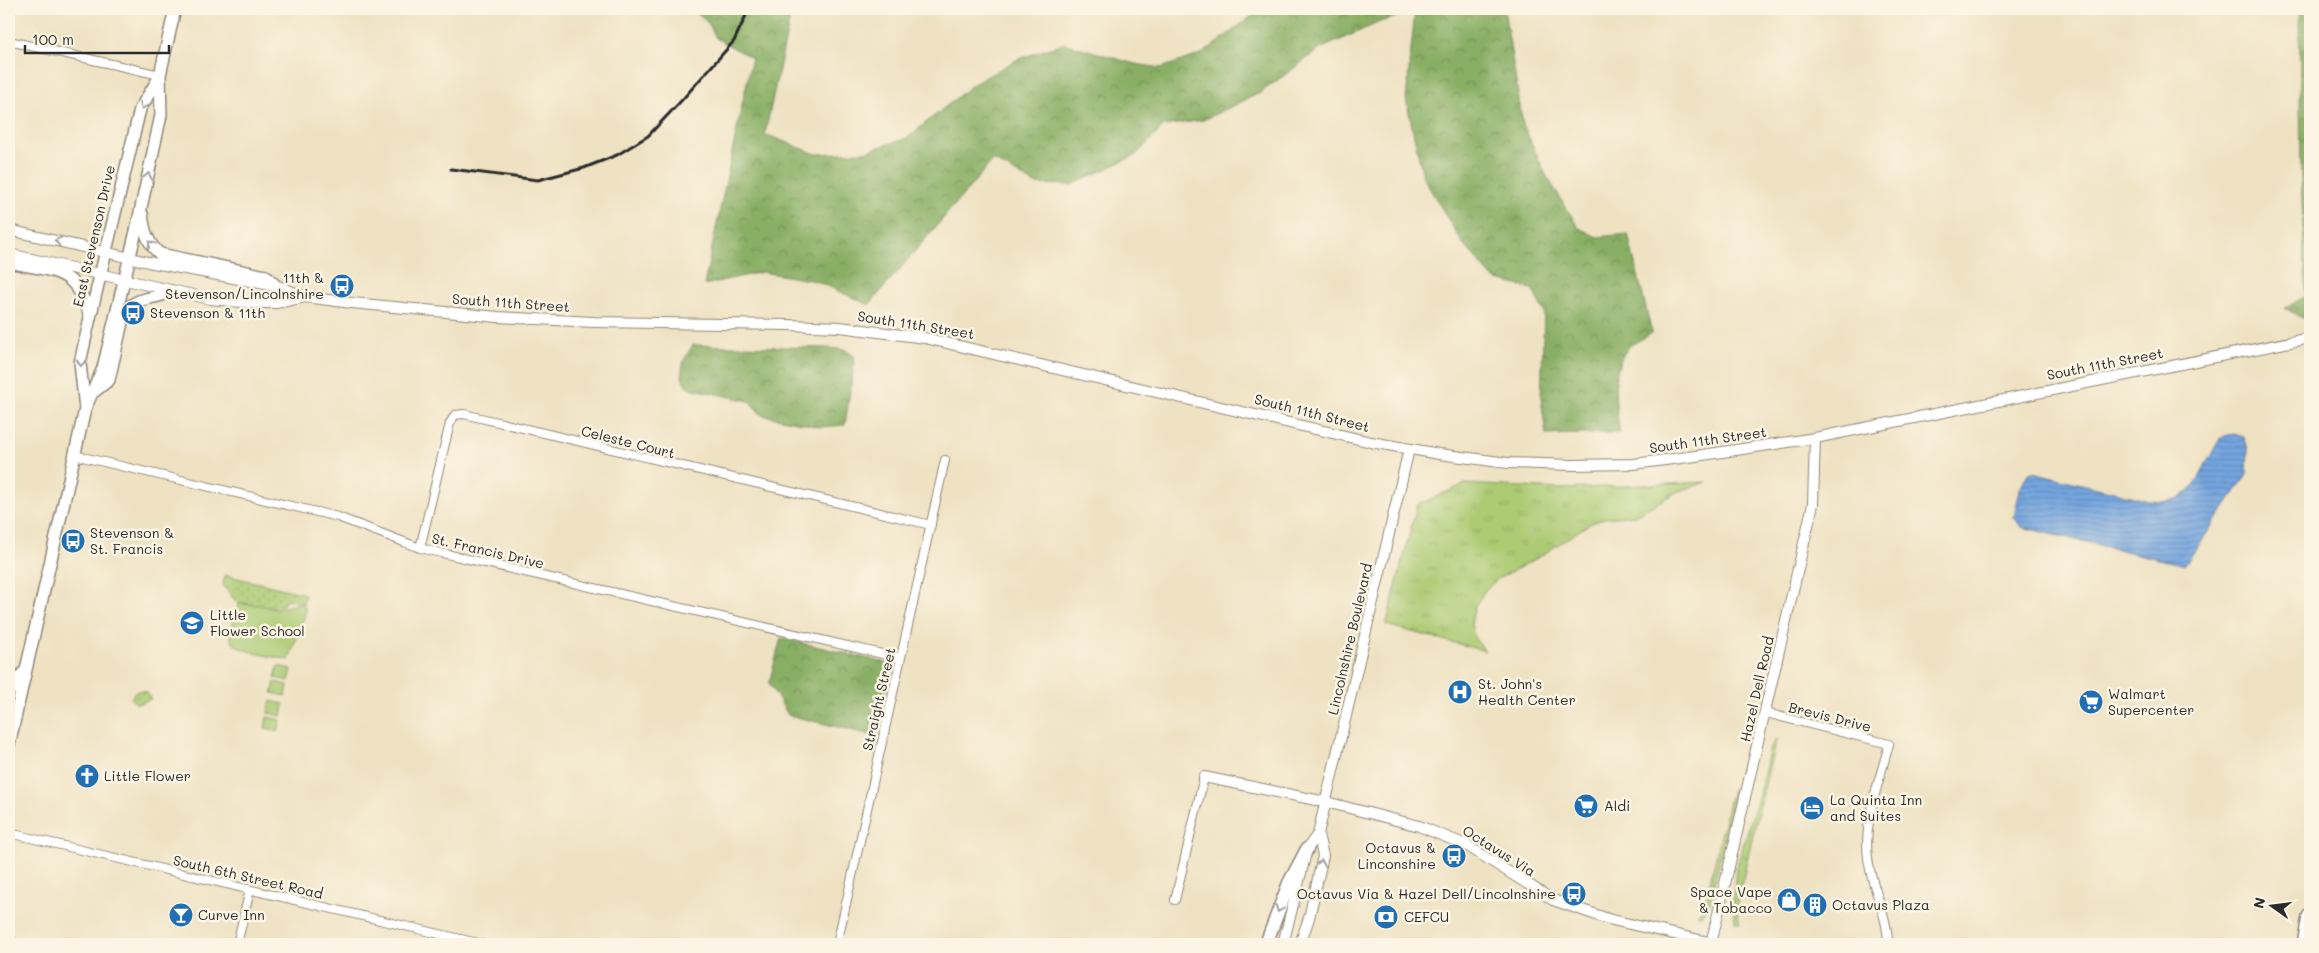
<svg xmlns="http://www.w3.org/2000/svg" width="2319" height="953" font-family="Mali,sans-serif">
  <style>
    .grass { fill: url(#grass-tufts); stroke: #6c7b4f }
    .forest { fill: url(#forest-crowns); stroke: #5a6d48 }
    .park { fill: url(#park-dots); stroke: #6c7b4f }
    .pitch { fill: #accb73; stroke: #6c7b4f }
    .water { fill: url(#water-rules); stroke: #506885 }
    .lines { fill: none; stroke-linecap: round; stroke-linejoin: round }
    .minor-casing { stroke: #8d8677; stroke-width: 10 }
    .tertiary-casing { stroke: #8d8677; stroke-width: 12 }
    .secondary-casing { stroke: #8d8677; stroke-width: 14 }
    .primary-casing { stroke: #8d8677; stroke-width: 15 }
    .motorway-casing { stroke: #8d8677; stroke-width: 18 }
    .minor { stroke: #fff; stroke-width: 8 }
    .tertiary { stroke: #fff; stroke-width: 10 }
    .secondary { stroke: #fff; stroke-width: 11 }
    .primary { stroke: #fff; stroke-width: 12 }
    .motorway { stroke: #fff; stroke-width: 15 }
    .rail { stroke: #2b2b2b; stroke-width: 3 }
    .oneway { stroke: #a0a0a0 }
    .labels { text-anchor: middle; stroke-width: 5; stroke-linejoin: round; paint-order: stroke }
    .street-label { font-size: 14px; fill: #2b2b2b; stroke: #fcf5e5 }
    .poi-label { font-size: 14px; fill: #2b2b2b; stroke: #fcf5e5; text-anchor: start }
  </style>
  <defs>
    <pattern id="grass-tufts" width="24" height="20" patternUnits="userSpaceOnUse" patternTransform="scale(1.25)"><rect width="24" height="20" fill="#accb73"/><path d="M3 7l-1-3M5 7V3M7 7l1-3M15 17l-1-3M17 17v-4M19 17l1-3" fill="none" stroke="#94ae64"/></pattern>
    <pattern id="forest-crowns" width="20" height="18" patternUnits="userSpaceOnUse" patternTransform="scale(1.25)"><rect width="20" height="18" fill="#89af65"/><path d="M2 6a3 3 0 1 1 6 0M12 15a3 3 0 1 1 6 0" fill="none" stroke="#708f53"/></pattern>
    <pattern id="park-dots" width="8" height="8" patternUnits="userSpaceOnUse" patternTransform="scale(1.25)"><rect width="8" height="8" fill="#accb73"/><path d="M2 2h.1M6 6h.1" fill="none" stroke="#94ae64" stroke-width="1.8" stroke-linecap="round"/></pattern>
    <pattern id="water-rules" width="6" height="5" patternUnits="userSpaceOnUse" patternTransform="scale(1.25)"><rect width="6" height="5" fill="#75a5df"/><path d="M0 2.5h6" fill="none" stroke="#6087b5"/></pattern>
  </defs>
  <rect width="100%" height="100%" fill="#fcf5e5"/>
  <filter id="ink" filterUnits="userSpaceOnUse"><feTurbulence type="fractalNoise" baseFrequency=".02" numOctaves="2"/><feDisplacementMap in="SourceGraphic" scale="10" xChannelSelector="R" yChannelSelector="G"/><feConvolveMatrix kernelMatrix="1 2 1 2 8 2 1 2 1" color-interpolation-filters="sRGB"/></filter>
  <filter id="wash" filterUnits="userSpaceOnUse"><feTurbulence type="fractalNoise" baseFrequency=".0096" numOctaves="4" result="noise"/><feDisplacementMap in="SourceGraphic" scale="20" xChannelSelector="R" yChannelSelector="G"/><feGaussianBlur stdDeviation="1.12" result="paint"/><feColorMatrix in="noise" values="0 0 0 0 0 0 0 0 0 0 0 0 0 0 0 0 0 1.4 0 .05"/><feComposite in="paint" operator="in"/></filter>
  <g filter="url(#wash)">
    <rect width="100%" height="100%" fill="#efe2c3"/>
    <!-- grass -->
    <path class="grass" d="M1707 482 1679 491 1635 515 1605 518 1589 524 1539 557 1498 579 1486 589 1475 606 1471 624 1475 639 1485 651 1386 625 1417 505 1465 484 1562 489Z
      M1776 739 1738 899 1737 911 1740 923 1735 922 1733 901 1736 868 1758 798 1770 748Z
      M1732 789 1734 798 1710 901 1707 909 1701 915 1697 914 1702 910 1706 899Z"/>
    <!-- forest -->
    <path class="forest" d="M693 9H792L765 134 816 154 864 152 907 138 972 85 1016 60 1064 43 1135 64 1161 68 1202 54 1261 9H1504L1523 124 1545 173 1579 228 1597 237 1628 234 1652 333C1645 338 1634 342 1628 348 1609 370 1616 408 1620 433L1546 435 1541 398 1544 312 1532 289 1494 279 1461 241 1423 177 1406 99 1415 11 1380 22 1320 49 1260 93 1203 120 1164 126 1136 155 1072 185 1035 184 993 160 869 305 816 281 762 272 704 285 752 58 716 38 709 24Z
      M2299 9H2310V320L2307 321 2285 308 2306 296 2301 177Z
      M693 345 829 348 846 350 855 357 845 425 820 427 762 415 749 401 689 388C675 374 684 359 693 345Z
      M781 638 891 664 875 736 788 715 769 683Z"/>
    <!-- park -->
    <path class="park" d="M225 575 305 594 303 603 286 599 283 605C269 610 251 603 236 602L223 585Z
      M138 691 147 692 151 699 137 704 131 699 134 693Z"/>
    <!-- pitch -->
    <path class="pitch" d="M300 603 304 605 306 611 289 660C277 657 233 652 231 639 229 629 237 614 239 604L260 605 275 609Z
      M278 666 292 669 289 681 275 678Z
      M275 682 288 685 286 696 272 693Z
      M271 701 284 704 282 716 268 713Z
      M267 717 281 720 278 731 265 728Z"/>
    <!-- water -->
    <path class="water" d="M2234 434 2244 437 2248 449 2247 475 2185 565 2021 527 2014 517 2020 489 2028 473 2033 472 2150 501C2197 507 2200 469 2220 439L2224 436Z"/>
  </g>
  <g filter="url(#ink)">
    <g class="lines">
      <defs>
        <path id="minor" d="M9 41 160 75
          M74 455 338 517 420 548 900 658
          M420 548 450 423 455 415 464 414 931 525
          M1766 713 1889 744C1880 780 1863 821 1868 858 1871 888 1888 914 1888 944
          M9 833 482 944
          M1175 900 1204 777
          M237 944 250 890
          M837 944 945 460"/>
        <path id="tertiary" d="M9 230 148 262 281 287 305 297 352 303 498 317 594 322 788 325 840 327 925 338 1371 442 1439 454 1508 463 1572 465 1634 464 1696 456 1815 438 2310 338
          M9 254 211 299 251 303H276L305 297
          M1204 777 1326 802 1419 826 1466 845 1553 900 1608 919 1717 944
          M1283 944 1307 849 1318 834 1409 449
          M1300 944 1309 918 1323 856 1318 834
          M1711 944 1813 504 1815 438"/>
        <path id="secondary" d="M142 214C144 230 147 243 160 254L266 276 276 286
          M9 262C55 273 75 266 90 317
          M95 391 109 380 123 318C132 293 154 302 171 291
          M85 409 80 363 90 318 140 109 160 76
          M9 692 23 673
          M9 745 85 409 103 368 136 231 161 115 160 75 175 9"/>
        <path id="primary" d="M1266 944 1289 883 1307 849"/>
        <path id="motorway" d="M2305 944 2310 917"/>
      </defs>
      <!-- minor casing -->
      <use href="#minor" class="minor-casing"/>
      <!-- tertiary casing -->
      <use href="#tertiary" class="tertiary-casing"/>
      <!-- secondary casing -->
      <use href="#secondary" class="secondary-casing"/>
      <!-- primary casing -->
      <use href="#primary" class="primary-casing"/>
      <!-- motorway casing -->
      <use href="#motorway" class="motorway-casing"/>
      <!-- minor -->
      <use href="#minor" class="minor"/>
      <!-- tertiary -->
      <use href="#tertiary" class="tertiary"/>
      <!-- secondary -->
      <use href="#secondary" class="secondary"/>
      <!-- primary -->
      <use href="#primary" class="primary"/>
      <!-- motorway -->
      <use href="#motorway" class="motorway"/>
      <!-- rail -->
      <path class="rail" d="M451 169 538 180 584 168 617 155 648 136 681 101 734 41 749 9"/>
    </g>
    <!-- one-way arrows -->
    <defs><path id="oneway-chevron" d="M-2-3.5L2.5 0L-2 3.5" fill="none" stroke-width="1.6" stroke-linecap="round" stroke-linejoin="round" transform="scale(1.25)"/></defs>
    <g class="oneway">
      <use href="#oneway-chevron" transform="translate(143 106) rotate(116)"/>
      <use href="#oneway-chevron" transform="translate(148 176) rotate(-78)"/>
      <use href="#oneway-chevron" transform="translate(58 241) rotate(-167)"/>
      <use href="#oneway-chevron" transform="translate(151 244) rotate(-124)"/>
      <use href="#oneway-chevron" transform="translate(81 363) rotate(94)"/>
      <use href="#oneway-chevron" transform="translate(1321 863) rotate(-79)"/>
      <use href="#oneway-chevron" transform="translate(1279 909) rotate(111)"/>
    </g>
  </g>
  <!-- icons -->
  <defs>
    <symbol id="bus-disc" viewBox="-11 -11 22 22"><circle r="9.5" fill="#1f6fb2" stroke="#fcf5e5"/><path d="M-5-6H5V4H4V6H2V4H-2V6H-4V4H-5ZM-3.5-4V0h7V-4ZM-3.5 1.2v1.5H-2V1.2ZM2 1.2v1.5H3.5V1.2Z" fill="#fff"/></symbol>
    <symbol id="school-disc" viewBox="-11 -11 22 22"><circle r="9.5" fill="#1f6fb2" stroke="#fcf5e5"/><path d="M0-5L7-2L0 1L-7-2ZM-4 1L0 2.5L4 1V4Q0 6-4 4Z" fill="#fff"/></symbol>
    <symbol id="hospital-disc" viewBox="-11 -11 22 22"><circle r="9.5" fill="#1f6fb2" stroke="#fcf5e5"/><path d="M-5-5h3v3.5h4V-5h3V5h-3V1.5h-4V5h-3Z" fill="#fff"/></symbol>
    <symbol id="supermarket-disc" viewBox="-11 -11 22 22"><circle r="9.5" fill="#1f6fb2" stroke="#fcf5e5"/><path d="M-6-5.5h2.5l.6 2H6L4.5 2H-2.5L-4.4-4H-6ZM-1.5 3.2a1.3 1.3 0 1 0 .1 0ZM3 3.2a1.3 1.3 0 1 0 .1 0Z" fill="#fff"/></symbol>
    <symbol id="church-disc" viewBox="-11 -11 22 22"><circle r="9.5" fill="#1f6fb2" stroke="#fcf5e5"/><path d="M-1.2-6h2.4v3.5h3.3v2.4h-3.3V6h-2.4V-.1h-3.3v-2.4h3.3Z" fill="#fff"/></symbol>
    <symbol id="hotel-disc" viewBox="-11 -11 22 22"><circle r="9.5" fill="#1f6fb2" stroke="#fcf5e5"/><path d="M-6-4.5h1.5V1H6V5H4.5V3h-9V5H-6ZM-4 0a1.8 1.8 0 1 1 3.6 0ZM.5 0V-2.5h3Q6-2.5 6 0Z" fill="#fff"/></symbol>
    <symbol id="shop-disc" viewBox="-11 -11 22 22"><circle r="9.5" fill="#1f6fb2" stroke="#fcf5e5"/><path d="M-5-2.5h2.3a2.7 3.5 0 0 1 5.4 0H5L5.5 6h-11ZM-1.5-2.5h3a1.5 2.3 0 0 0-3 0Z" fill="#fff"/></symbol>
    <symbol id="building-disc" viewBox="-11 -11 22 22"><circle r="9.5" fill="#1f6fb2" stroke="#fcf5e5"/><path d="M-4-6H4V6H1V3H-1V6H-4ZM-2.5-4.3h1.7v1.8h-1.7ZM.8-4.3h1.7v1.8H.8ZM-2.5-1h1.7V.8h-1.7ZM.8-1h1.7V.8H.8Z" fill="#fff"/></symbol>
    <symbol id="bar-disc" viewBox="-11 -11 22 22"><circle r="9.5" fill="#1f6fb2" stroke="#fcf5e5"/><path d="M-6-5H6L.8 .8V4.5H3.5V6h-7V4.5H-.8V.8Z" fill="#fff"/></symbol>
    <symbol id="bank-disc" viewBox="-11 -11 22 22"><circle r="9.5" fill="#1f6fb2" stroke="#fcf5e5"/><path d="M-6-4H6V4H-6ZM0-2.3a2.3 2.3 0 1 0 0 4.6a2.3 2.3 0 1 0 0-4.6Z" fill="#fff"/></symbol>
  </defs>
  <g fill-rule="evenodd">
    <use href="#bus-disc" x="328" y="272" width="28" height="28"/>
    <use href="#bus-disc" x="119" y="299" width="28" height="28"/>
    <use href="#bus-disc" x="59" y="527" width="28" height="28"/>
    <use href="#school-disc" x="178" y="609" width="28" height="28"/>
    <use href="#hospital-disc" x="1446" y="678" width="28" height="28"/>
    <use href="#supermarket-disc" x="2077" y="688" width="28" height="28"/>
    <use href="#church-disc" x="73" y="762" width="28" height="28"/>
    <use href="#supermarket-disc" x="1572" y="792" width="28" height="28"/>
    <use href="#hotel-disc" x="1798" y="794" width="28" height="28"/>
    <use href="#bus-disc" x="1440" y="842" width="28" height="28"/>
    <use href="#bus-disc" x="1560" y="880" width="28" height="28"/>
    <use href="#shop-disc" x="1775" y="886" width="28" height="28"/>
    <use href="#building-disc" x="1801" y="891" width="28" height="28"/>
    <use href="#bar-disc" x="167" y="901" width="28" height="28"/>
    <use href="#bank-disc" x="1372" y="903" width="28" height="28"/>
  </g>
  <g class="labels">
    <!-- street labels -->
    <g class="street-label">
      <text transform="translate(94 236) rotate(-77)" y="5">East Stevenson Drive</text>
      <text transform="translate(511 303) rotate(4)" y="5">South 11th Street</text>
      <text transform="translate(916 325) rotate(9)" y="5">South 11th Street</text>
      <text transform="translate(2105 364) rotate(-11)" y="5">South 11th Street</text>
      <text transform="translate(1312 413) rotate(14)" y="5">South 11th Street</text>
      <text transform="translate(1708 440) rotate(-8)" y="5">South 11th Street</text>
      <text transform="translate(628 442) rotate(14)" y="5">Celeste Court</text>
      <text transform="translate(488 551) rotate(13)" y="5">St. Francis Drive</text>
      <text transform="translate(1350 639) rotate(-77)" y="5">Lincolnshire Boulevard</text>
      <text transform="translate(1757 689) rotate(-77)" y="5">Hazel Dell Road</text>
      <text transform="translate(879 699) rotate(-77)" y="5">Straight Street</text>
      <text transform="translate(1830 717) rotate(14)" y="5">Brevis Drive</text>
      <text transform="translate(1499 851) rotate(32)" y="5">Octavus Via</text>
      <text transform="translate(248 877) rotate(13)" y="5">South 6th Street Road</text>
    </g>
    <!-- poi labels -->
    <g class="poi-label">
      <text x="324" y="283" text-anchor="end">11th &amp;<tspan x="324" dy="16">Stevenson/Lincolnshire</tspan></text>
      <text x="150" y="318">Stevenson &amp; 11th</text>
      <text x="90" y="538">Stevenson &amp;<tspan x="90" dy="16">St. Francis</tspan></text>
      <text x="210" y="620">Little<tspan x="210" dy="16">Flower School</tspan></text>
      <text x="1478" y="689">St. John's<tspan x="1478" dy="16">Health Center</tspan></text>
      <text x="2108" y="699">Walmart<tspan x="2108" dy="16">Supercenter</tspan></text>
      <text x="104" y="781">Little Flower</text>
      <text x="1830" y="805">La Quinta Inn<tspan x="1830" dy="16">and Suites</tspan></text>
      <text x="1604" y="811">Aldi</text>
      <text x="1436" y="853" text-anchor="end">Octavus &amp;<tspan x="1436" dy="16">Linconshire</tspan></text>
      <text x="1772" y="897" text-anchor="end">Space Vape<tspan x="1772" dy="16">&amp; Tobacco</tspan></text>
      <text x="1556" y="899" text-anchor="end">Octavus Via &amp; Hazel Dell/Lincolnshire</text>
      <text x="1832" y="910">Octavus Plaza</text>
      <text x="198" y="920">Curve Inn</text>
      <text x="1404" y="922">CEFCU</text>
    </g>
  </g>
  <!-- margin -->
  <rect width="2319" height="953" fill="none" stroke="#fcf5e5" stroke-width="30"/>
  <!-- north arrow -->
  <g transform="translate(2272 906) rotate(284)" stroke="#fcf5e5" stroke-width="4" paint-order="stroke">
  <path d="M0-4L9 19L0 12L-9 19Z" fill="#2b2b2b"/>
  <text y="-8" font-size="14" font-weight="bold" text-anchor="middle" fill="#2b2b2b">N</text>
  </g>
  <!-- scale -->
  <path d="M25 45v8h144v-8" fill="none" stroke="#2b2b2b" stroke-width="2.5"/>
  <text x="32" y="45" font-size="15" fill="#2b2b2b" stroke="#fcf5e5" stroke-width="4" paint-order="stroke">100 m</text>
</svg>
